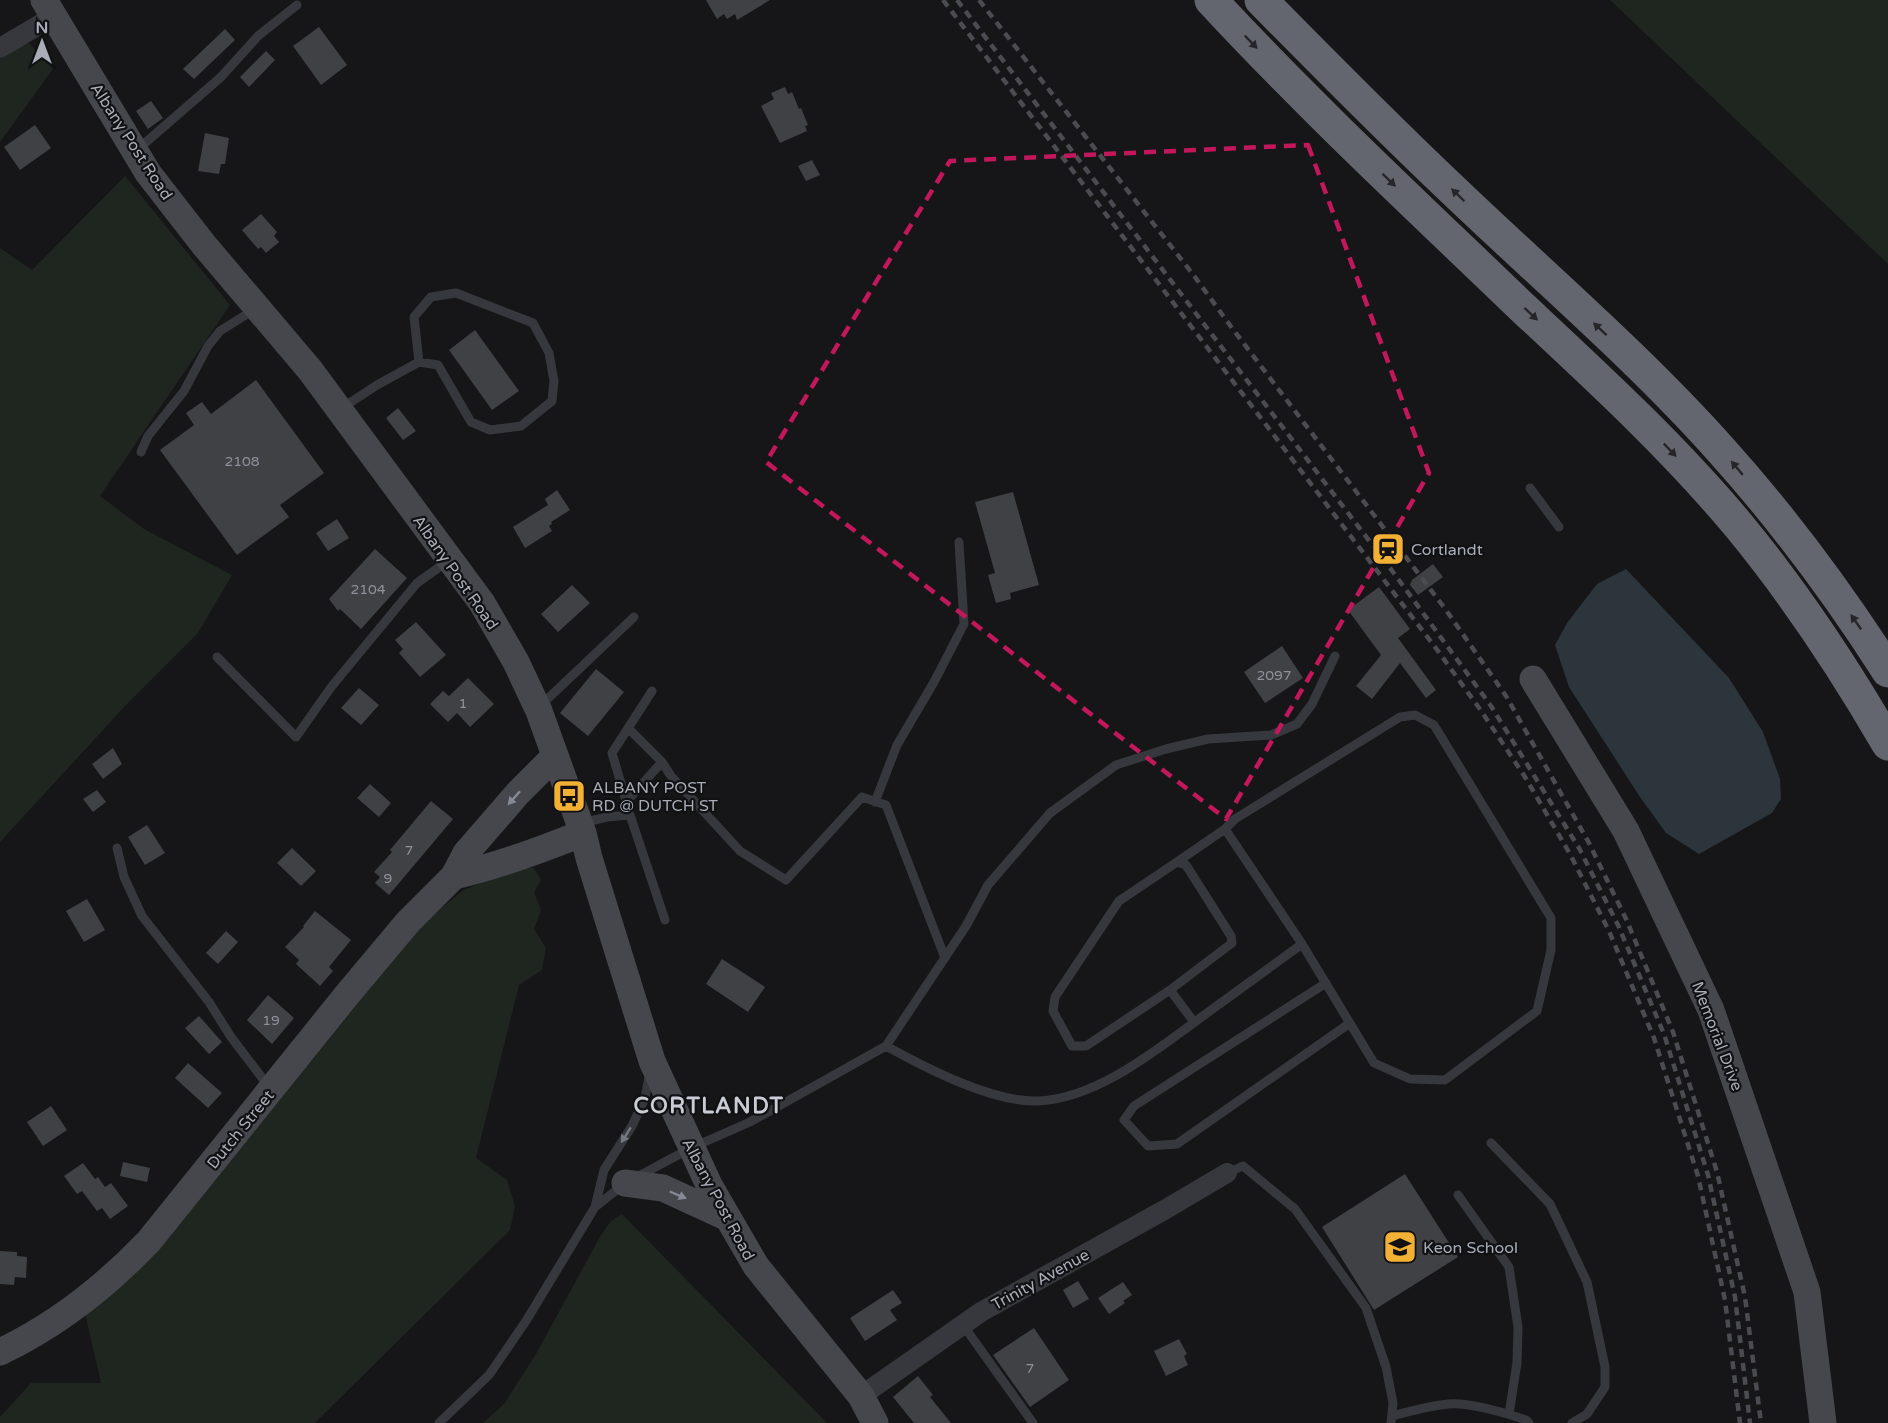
<svg xmlns="http://www.w3.org/2000/svg" width="1888" height="1423" font-family="'Varela Round',sans-serif">
  <style>
    .green { fill: #1e261f }
    .water { fill: #2c353c }
    .building { fill: #404145 }
    .lines { fill: none; stroke-linecap: round; stroke-linejoin: round }
    .lane { stroke: #37383d; stroke-width: 9 }
    .street { stroke: #37383d; stroke-width: 20 }
    .secondary { stroke: #45474d; stroke-width: 27 }
    .highway { stroke: #63666e; stroke-width: 33 }
    .rail { stroke: #4a4c52; stroke-width: 4.5; stroke-dasharray: 8 6; stroke-linecap: butt }
    .oneway { fill: #26262a }
    .oneway2 { fill: #858993 }
    .oneway3 { fill: #757881 }
    .marked { fill: none; stroke: #c2185b; stroke-width: 4.5; stroke-dasharray: 12 8; stroke-linejoin: round }
    .labels { text-anchor: middle; stroke-width: 4.5; stroke-linejoin: round; paint-order: stroke }
    .number-label { font-size: 14px; fill: #8e929b }
    .street-label { font-size: 16px; fill: #a8adb8; stroke: #111113 }
    .poi-label { font-size: 16px; fill: #a8adb8; stroke: #111113; text-anchor: start }
    .district-label { font-size: 22px; font-weight: bold; letter-spacing: 1.5px; fill: #c9ccd4; stroke: #111113 }
  </style>
  <rect width="100%" height="100%" fill="#161618"/>
  <!-- green -->
  <path class="green" d="M1610 0H1888V264Z
    M28 42 53 69 0 142V59Z
    M125 176 230 305 100 496 144 529 232 575 198 633 125 706 0 842V248L32 270Z
    M516 868H534L541 880 534 892 541 910 534 929 546 948 542 970 519 985 476 1158 507 1180 515 1206 510 1230 315 1423H0V1417L31 1383H101L85 1313 425 922 462 891Z
    M622 1214 827 1423H483L504 1404 536 1354 601 1235 611 1221Z"/>
  <!-- water -->
  <path class="water" d="M1626 569 1729 678 1763 732 1780 779 1781 799 1772 813 1699 854 1666 833 1640 797 1569 687 1555 645 1567 623 1597 584Z"/>
  <!-- building -->
  <path class="building" d="M706 0H770L737 20 735 14 727 19 724 14 717 19Z
    M319 27 347 65 321 85 293 46Z
    M225 29 235 40 194 79 183 69Z
    M266 51 275 60 249 87 240 77Z
    M785 87 788 94 792 92 799 109 801 108 808 125 805 126 807 131 780 143 761 106 774 99 771 93Z
    M151 101 163 118 148 129 136 111Z
    M35 125 51 148 20 170 4 147Z
    M205 133 229 138 225 164H221L219 174 198 171Z
    M812 160 820 175 806 181 798 166Z
    M261 214 277 232 274 236 279 242 266 253 261 247 258 249 242 230Z
    M475 330 519 391 492 410 449 350Z
    M256 380 324 473 280 505 289 517 237 555 160 450 194 425 186 413 202 402 211 414Z
    M398 408 416 431 403 440 386 418Z
    M557 490 570 510 551 522 552 524 549 526 552 531 525 548 513 527 548 505 545 499Z
    M1013 492 1039 585 1010 593 1011 599 996 603 988 575 995 573 975 502Z
    M337 519 349 538 328 551 316 533Z
    M375 549 407 578 361 629 340 609 338 611 329 599Z
    M1433 564 1443 577 1418 595 1410 585 1412 580Z
    M572 585 590 603 558 632 541 614Z
    M1379 587 1410 629 1398 638 1436 690 1426 698 1400 663 1372 699 1356 686 1381 655 1348 610Z
    M416 622 446 655 420 677 399 653 403 649 395 640Z
    M1282 646 1303 678 1265 703 1244 672Z
    M596 669 624 692 588 736 560 713Z
    M468 678 494 704 470 727 457 713 448 722 430 704 443 691 449 696Z
    M359 688 379 705 361 725 341 708Z
    M113 748 122 764 103 779 92 764Z
    M370 784 391 803 379 817 357 798Z
    M97 790 106 802 93 812 83 799Z
    M431 801 453 819 389 895 375 883 380 877 374 872 392 852 390 850Z
    M147 825 165 853 145 865 128 837Z
    M292 848 316 871 301 886 277 863Z
    M87 899 105 930 84 942 66 911Z
    M315 911 351 940 329 967 333 971 320 986 296 964 299 960 285 947 304 927 303 926Z
    M226 931 238 942 218 964 206 953Z
    M722 959 765 987 748 1012 706 984Z
    M268 995 294 1018 272 1044 247 1020Z
    M199 1016 222 1042 209 1054 185 1028Z
    M188 1063 222 1093 208 1108 175 1078Z
    M51 1106 67 1130 43 1146 27 1122Z
    M123 1162 150 1168 147 1182 120 1176Z
    M83 1163 95 1179 98 1177 105 1187 111 1183 128 1206 110 1219 102 1208 97 1211 82 1191 77 1194 64 1176Z
    M1405 1174 1458 1257 1374 1310 1322 1227Z
    M0 1251 17 1252V1256L27 1257 26 1278 15 1277 14 1285 0 1284Z
    M1078 1281 1089 1299 1073 1308 1063 1290Z
    M1123 1282 1132 1295 1123 1301 1125 1303 1109 1314 1098 1298Z
    M893 1290 902 1303 890 1310 897 1320 865 1341 850 1318Z
    M1034 1328 1069 1380 1030 1407 993 1355Z
    M1179 1339 1187 1354 1184 1356 1188 1365 1166 1376 1154 1351Z
    M918 1376 933 1395 930 1397 951 1423H914L893 1397Z"/>
  <g class="lines">
    <!-- lane -->
    <path class="lane" d="M137 150 221 77 258 36 297 5
      M342 408 377 385 419 362 438 365 471 422 490 430 521 426 552 401 554 381 549 353 533 323 456 293 431 297 414 317 419 362
      M141 452 148 436 184 391 208 346 220 331 255 309
      M1530 488 1559 527
      M217 657 296 737 332 686 417 583 448 561
      M539 707 634 617
      M1415 715 1434 725 1551 918V950L1537 1011 1445 1080 1410 1079 1374 1063 1302 944 1225 829 1235 819 1400 717Z
      M628 728 662 762
      M626 802 662 762 671 776 740 851 786 880 862 797 886 805 945 958
      M875 802 897 745 934 682 964 624 959 542
      M627 804 612 753 652 691
      M582 823 607 817 630 815 665 920
      M117 848 124 877 142 916 209 1002 231 1037 269 1087
      M1177 862 1225 829
      M1326 983 1134 1106 1124 1120 1148 1146 1177 1144 1350 1023
      M1170 990 1232 943 1231 936 1186 865 1177 862 1119 901 1055 997 1053 1011 1072 1046H1086L1170 990 1194 1022
      M886 1046 966 926 988 885 1050 813 1116 765 1166 749 1208 739 1271 735 1297 724 1312 704 1335 656
      M1491 1143 1550 1204 1587 1282 1605 1367V1387L1587 1414 1572 1423
      M1227 1173 1243 1166 1295 1209 1366 1308 1386 1367 1393 1403 1391 1423
      M637 1177 691 1148 750 1122 886 1046C926 1068 993 1103 1039 1101 1098 1098 1156 1050 1203 1016 1236 992 1269 968 1302 944
      M1458 1195 1509 1267 1518 1327 1517 1363 1509 1414
      M595 1207 604 1170 632 1126 645 1098 650 1072
      M963 1325 1033 1423
      M1392 1416C1410 1411 1429 1406 1448 1404 1468 1402 1507 1413 1526 1420L1529 1423
      M439 1423 489 1375 526 1321 595 1207 623 1185"/>
    <!-- street -->
    <path class="street" d="M0 48 54 16
      M861 1396 981 1312 1166 1209 1227 1173"/>
    <!-- secondary -->
    <path class="secondary" d="M44 0 148 173 204 245 310 370 482 603 516 662 539 711 583 833 589 858 652 1061 709 1185 756 1266 861 1396 875 1423
      M1533 679 1626 831 1711 1010 1807 1292 1823 1423
      M454 876C498 866 541 850 583 833
      M625 1183 663 1188 728 1218
      M0 1352C57 1325 106 1286 149 1241L346 996 408 922 454 876 466 853 518 793 555 756"/>
    <!-- highway -->
    <path class="highway" d="M1211 0C1311 108 1419 208 1525 310 1599 379 1674 448 1739 526 1795 594 1844 668 1888 744
      M1261 0C1325 65 1389 130 1455 192 1544 277 1639 358 1721 450 1783 519 1838 593 1888 671"/>
    <!-- rail -->
    <path class="rail" d="M943 0 1438 651 1482 712 1525 777 1570 854 1609 931 1654 1038 1698 1176 1725 1300 1740 1423
      M957 0 1393 572 1491 706 1579 848 1618 925 1664 1034 1708 1175 1735 1297 1750 1423
      M979 0 1195 277 1232 328 1446 610 1506 696 1589 843 1627 921 1673 1032 1717 1172 1745 1297 1761 1423"/>
  </g>
  <!-- one-way arrows -->
  <defs><path id="oneway-solid" d="M-6-.8H1V-3.2L6.5 0L1 3.2V.8H-6Z" transform="scale(1.5)"/></defs>
  <g class="oneway">
    <use href="#oneway-solid" transform="translate(1251 42) rotate(46)"/>
    <use href="#oneway-solid" transform="translate(1389 180) rotate(44)"/>
    <use href="#oneway-solid" transform="translate(1458 195) rotate(-136)"/>
    <use href="#oneway-solid" transform="translate(1531 314) rotate(43)"/>
    <use href="#oneway-solid" transform="translate(1600 329) rotate(-137)"/>
    <use href="#oneway-solid" transform="translate(1670 450) rotate(46)"/>
    <use href="#oneway-solid" transform="translate(1737 468) rotate(-130)"/>
    <use href="#oneway-solid" transform="translate(1856 622) rotate(-125)"/>
  </g>
  <g class="oneway2">
    <use href="#oneway-solid" transform="translate(514 798) rotate(132)"/>
    <use href="#oneway-solid" transform="translate(678 1195) rotate(23)"/>
  </g>
  <use class="oneway3" href="#oneway-solid" transform="translate(626 1135) rotate(122)"/>
  <!-- marked area -->
  <path class="marked" d="M1308 145 1429 473 1226 819 766 462 950 161Z"/>
  <!-- icons -->
  <defs>
    <symbol id="station-square" viewBox="-11 -11 22 22"><rect x="-9" y="-9" width="18" height="18" rx="4" fill="#f2b134" stroke="#111113"/><path d="M-3-6H3Q5-6 5-4V2Q5 4 3 4L4.5 6H3L1.5 4h-3L-3 6H-4.5L-3 4Q-5 4-5 2V-4Q-5-6-3-6ZM-3.5-4v3h7v-3ZM-3.5 1v1.5H-2V1ZM2 1v1.5H3.5V1Z" fill="#111"/></symbol>
    <symbol id="bus-square" viewBox="-11 -11 22 22"><rect x="-9" y="-9" width="18" height="18" rx="4" fill="#f2b134" stroke="#111113"/><path d="M-5-6H5V4H4V6H2V4H-2V6H-4V4H-5ZM-3.5-4V0h7V-4ZM-3.5 1.2v1.5H-2V1.2ZM2 1.2v1.5H3.5V1.2Z" fill="#111"/></symbol>
    <symbol id="school-square" viewBox="-11 -11 22 22"><rect x="-9" y="-9" width="18" height="18" rx="4" fill="#f2b134" stroke="#111113"/><path d="M0-5L7-2L0 1L-7-2ZM-4 1L0 2.5L4 1V4Q0 6-4 4Z" fill="#111"/></symbol>
  </defs>
  <g fill-rule="evenodd">
    <use href="#station-square" x="1369" y="530" width="38" height="38"/>
    <use href="#bus-square" x="550" y="777" width="38" height="38"/>
    <use href="#school-square" x="1381" y="1228" width="38" height="38"/>
  </g>
  <g class="labels">
    <!-- number labels -->
    <g class="number-label">
      <text x="242" y="466">2108</text>
      <text x="368" y="594">2104</text>
      <text x="1274" y="680">2097</text>
      <text x="463" y="708">1</text>
      <text x="409" y="855">7</text>
      <text x="388" y="883">9</text>
      <text x="271" y="1025">19</text>
      <text x="1030" y="1373">7</text>
    </g>
    <!-- street labels -->
    <g class="street-label">
      <text transform="translate(132 141) rotate(57)" y="6">Albany Post Road</text>
      <text transform="translate(456 572) rotate(55)" y="6">Albany Post Road</text>
      <text transform="translate(1718 1036) rotate(69)" y="6">Memorial Drive</text>
      <text transform="translate(240 1129) rotate(-51)" y="6">Dutch Street</text>
      <text transform="translate(719 1199) rotate(62)" y="6">Albany Post Road</text>
      <text transform="translate(1040 1279) rotate(-29)" y="6">Trinity Avenue</text>
    </g>
    <!-- poi labels -->
    <g class="poi-label">
      <text x="1411" y="555">Cortlandt</text>
      <text x="592" y="793">ALBANY POST<tspan x="592" dy="18">RD @ DUTCH ST</tspan></text>
      <text x="1423" y="1253">Keon School</text>
    </g>
    <!-- district labels -->
    <g class="district-label">
      <text x="709" y="1113">CORTLANDT</text>
    </g>
  </g>
  <!-- north arrow -->
  <g transform="translate(42 42)" stroke="#111113" stroke-width="4.5" paint-order="stroke">
  <path d="M0-4.5L10 22L0 15L-10 22Z" fill="#a8adb8"/>
  <text y="-9" font-size="16" font-weight="bold" text-anchor="middle" fill="#a8adb8">N</text>
  </g>
</svg>
